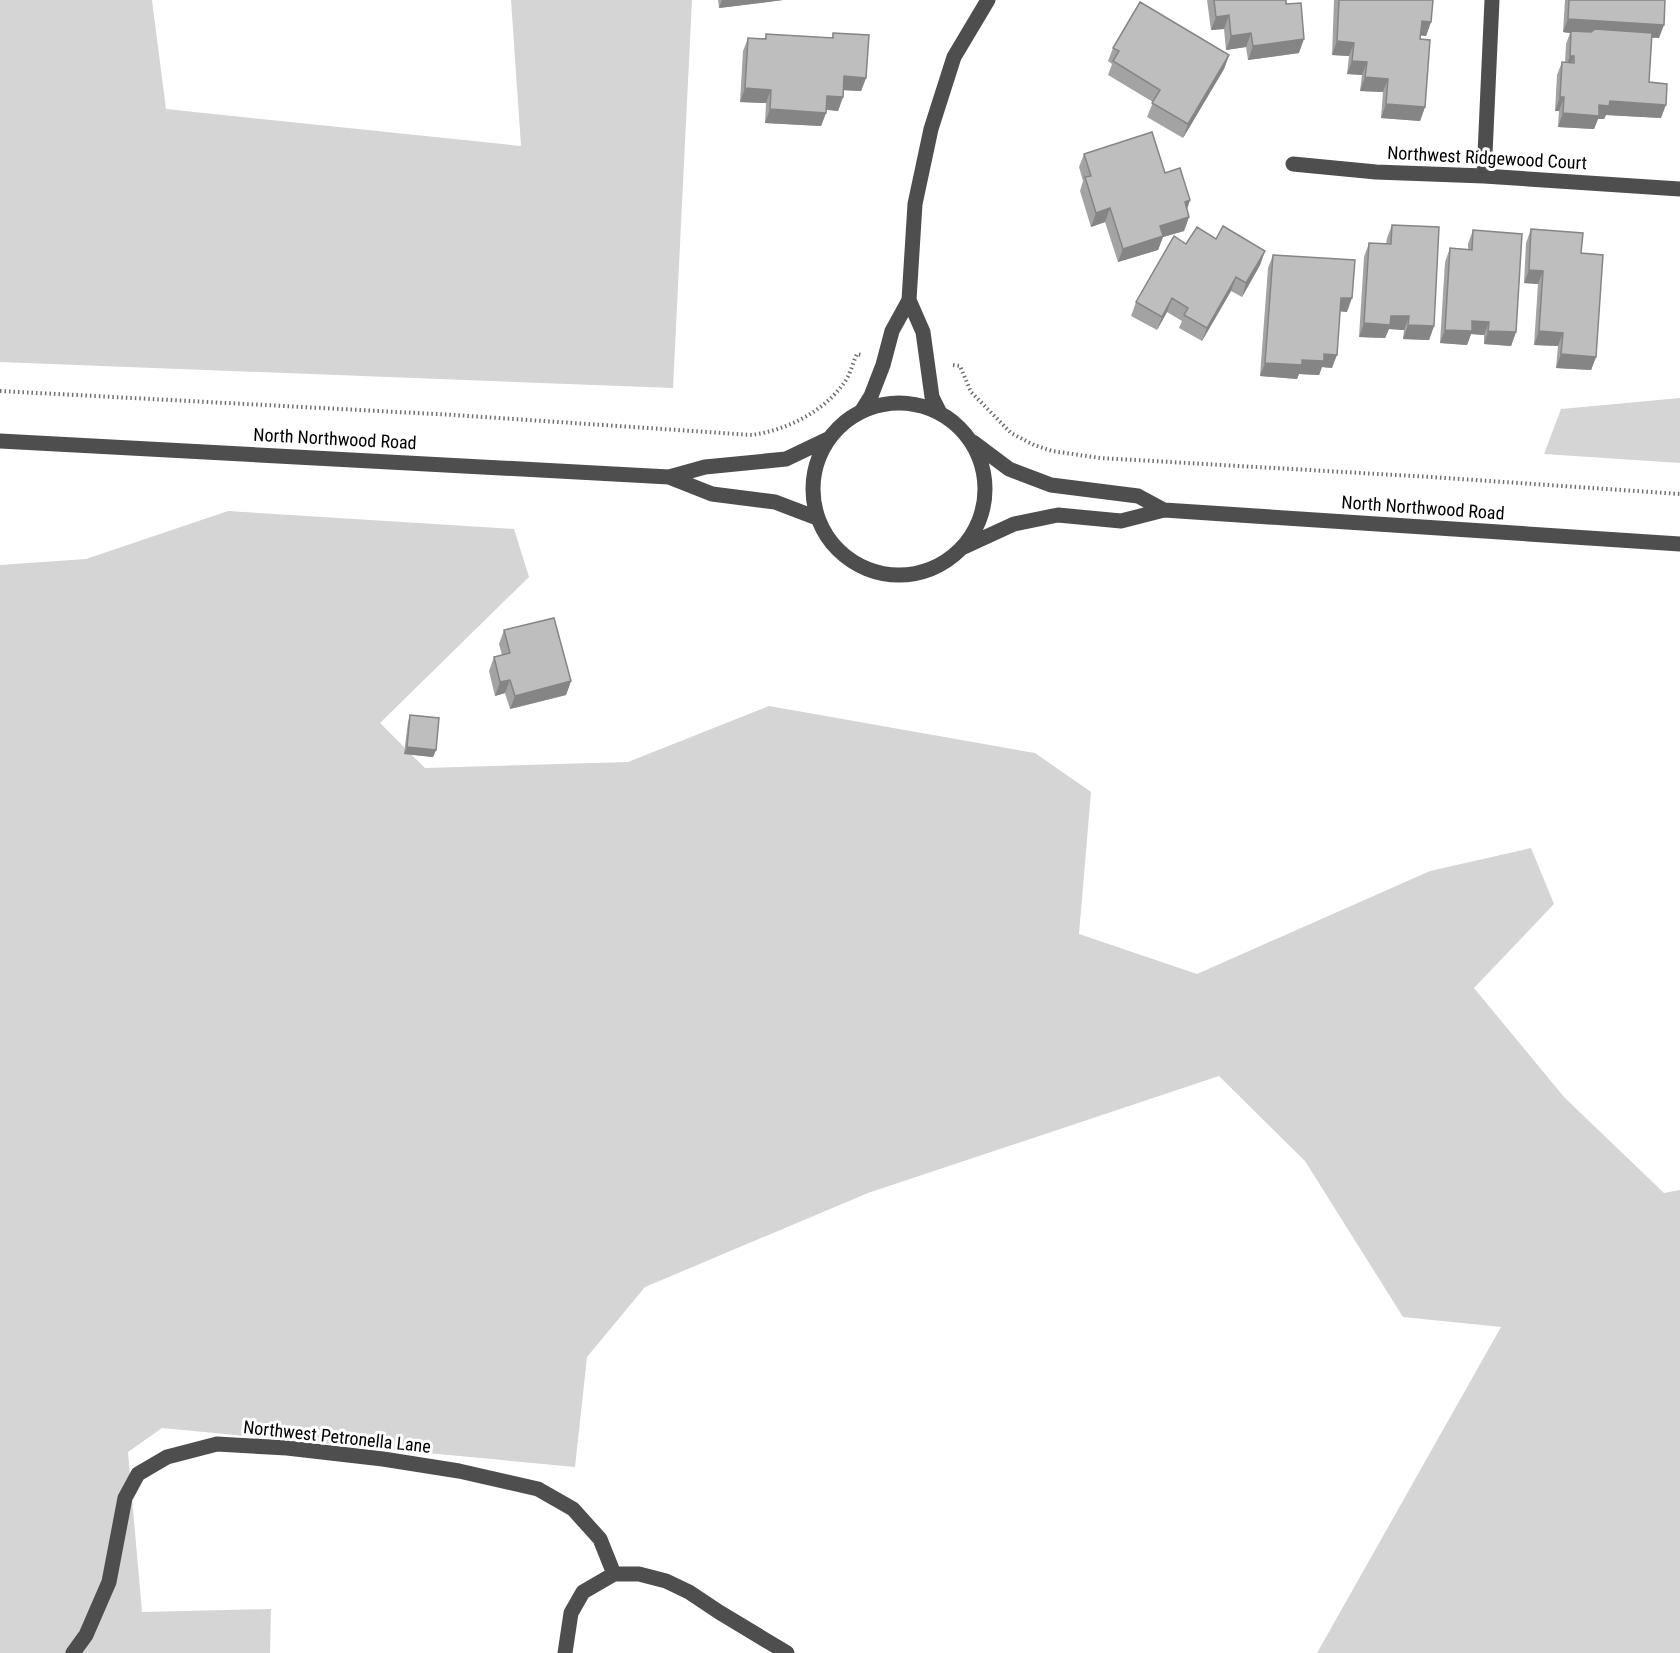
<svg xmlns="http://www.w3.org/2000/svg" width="1680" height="1653" font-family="'Roboto Condensed',sans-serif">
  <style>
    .green { fill: #d5d5d5 }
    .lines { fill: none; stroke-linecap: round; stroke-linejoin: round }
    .path { stroke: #707070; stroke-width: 4; stroke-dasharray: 1.5 3; stroke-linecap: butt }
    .minor { stroke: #4e4e4e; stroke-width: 15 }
    .wall { fill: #a3a3a3 }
    .shaded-wall { fill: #858585 }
    .building { fill: #bebebe; stroke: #858585; stroke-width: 1.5 }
    .labels { text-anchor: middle; stroke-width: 6; stroke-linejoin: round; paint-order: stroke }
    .street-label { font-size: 18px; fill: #000; stroke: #fff }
  </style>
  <rect width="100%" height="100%" fill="#fff"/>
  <!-- green -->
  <path class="green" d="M0 0H152L166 109 521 146 511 0H692L673 388 0 362Z
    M1680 398V463L1544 454 1561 409Z
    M228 511 514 529 529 577 380 723 425 768 628 762 769 706 1035 753 1091 792 1079 934 1197 974 1430 871 1531 848 1554 904 1474 988 1564 1097 1664 1193 1680 1190V1653H1317L1501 1327 1403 1317 1305 1161 1219 1076 868 1193 645 1287 587 1357 575 1467 162 1428 128 1452 142 1612 271 1609 270 1653H0V565L86 559Z"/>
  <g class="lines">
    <!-- path -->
    <path class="path" d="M953 365 960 366 971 392 1011 433 1034 445 1052 451 1100 458 1431 477 1680 494
      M0 391 454 415 752 435C787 430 826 411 846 380 851 372 853 362 857 354L862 355"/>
    <!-- minor -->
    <path class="minor" d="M1293 164 1376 172 1484 176 1680 189
      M1484 176 1492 0
      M909 300 923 332 932 397 940 413
      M813 489a86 86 0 1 1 172 0a86 86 0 1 1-172 0Z
      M861 412 871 396 883 365 892 331 909 300 915 204 931 129 954 57 988 0
      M0 441 669 477 712 494 775 502 817 518
      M973 442 1009 469 1051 485 1138 496 1164 510
      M669 477 705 467 786 459 830 438
      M964 547 1014 524 1058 515 1121 521 1164 510 1680 544
      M73 1653 86 1635 109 1582 125 1498 138 1474 167 1457 217 1444 287 1448 383 1459 459 1471 538 1489 573 1509 600 1539 614 1574
      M565 1653 571 1613 583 1592 614 1574H639L666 1581 689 1592 719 1612 787 1653"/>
  </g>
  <!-- wall -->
  <path class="wall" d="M718 0H783L719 8Z
    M1207 0H1286L1299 53 1248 60 1246 47 1226 50 1224 29 1211 30Z
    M1334 0H1433L1431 22 1426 36 1420 35 1425 107 1420 121 1381 118 1383 92 1360 91 1362 75 1347 74 1349 56 1332 55Z
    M1565 0H1665L1659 38H1652L1649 82 1661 118 1606 115 1604 119H1598L1594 129 1558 127 1559 111H1555L1557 75 1562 62H1565L1566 44 1570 33 1563 32Z
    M833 33 866 78 861 91 844 90 843 97 838 111 827 110 821 126 765 123 766 103 740 102 743 51 748 38H765L766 34 832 38Z
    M1113 48 1229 55 1224 69 1183 138 1147 117 1153 102 1108 75 1112 64 1108 61Z
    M1084 154 1165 173 1190 200 1187 210 1189 217 1184 231 1163 237 1158 250 1118 262 1105 222 1091 227 1080 191 1083 181 1079 167Z
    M1392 225 1434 326 1429 340 1403 339 1404 330 1389 329 1385 338 1359 337 1364 257 1369 243 1386 244 1387 238Z
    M1531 229 1581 253 1596 357 1591 370 1556 368 1558 346 1534 345 1538 284 1524 283 1526 243Z
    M1473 230 1516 332 1511 346 1484 344V335L1471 334 1467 345 1440 343 1445 262 1450 248 1468 249V244Z
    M1216 239 1265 251 1260 265 1242 297 1231 291 1202 341 1179 328 1182 321 1167 312 1157 330 1131 316 1136 302 1186 244Z
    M1273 255 1347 312 1340 311 1332 368 1322 367 1319 375 1299 374 1297 379 1260 376 1268 268Z
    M504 630 571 681 566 695 510 709 505 693 495 696 489 671 494 657 502 655 499 644Z
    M410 715 436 750 433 757 404 754 408 722Z"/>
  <!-- shaded-wall -->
  <path class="shaded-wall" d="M722 0H783L719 8Z
    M1229 15 1224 29 1211 30 1216 17Z
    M1568 19 1664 25 1659 38 1571 33V31L1570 33 1563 32Z
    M1422 21 1431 22 1426 36 1417 35Z
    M1251 33 1246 47 1226 50 1231 36Z
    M1304 39 1299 53 1248 60 1253 46Z
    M1337 41 1354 43 1349 56 1332 55Z
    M1229 55 1224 69 1183 138 1188 124Z
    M1570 56H1574L1569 70 1565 69Z
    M1352 61 1367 62 1362 75 1347 74Z
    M844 76 866 78 861 91 839 90Z
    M1365 77 1388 79 1383 92 1360 91Z
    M745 88 771 90 766 103 740 102Z
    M827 96 843 97 838 111 822 109Z
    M1560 97H1564L1559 111H1555Z
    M1610 101 1666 105 1661 118 1606 115 1604 119H1598L1594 129 1558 127 1563 113 1599 105Z
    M1386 104 1425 107 1420 121 1381 118Z
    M770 109 826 113 821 126 765 123Z
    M1190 200 1185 214V202Z
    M1110 208 1105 222 1091 227 1096 213Z
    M1189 217 1184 231 1163 237 1158 250 1118 262 1123 249 1160 226Z
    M1265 251 1260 265 1242 297 1246 283Z
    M1529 270 1543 271 1538 284 1524 283Z
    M1236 277 1231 291 1202 341 1207 328Z
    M1172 298 1167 312 1157 330 1162 317Z
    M1341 298H1352L1347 312 1336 311Z
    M1391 316H1409L1404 330 1389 329 1385 338 1359 337 1364 323Z
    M1472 321 1489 322 1484 335 1471 334 1467 345 1440 343 1445 330Z
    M1408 325 1434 326 1429 340 1403 339Z
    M1488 331 1516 332 1511 346 1484 344Z
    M1539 331 1563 333 1558 346 1534 345Z
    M1324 354 1337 355 1332 368 1322 367 1319 375 1299 374 1297 379 1260 376 1265 363 1302 360Z
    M1561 354 1596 357 1591 370 1556 368Z
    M510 680 505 693 495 696 500 682Z
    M571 681 566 695 510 709 515 696Z
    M407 747 436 750 433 757 404 754Z"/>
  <!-- building -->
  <path class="building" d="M1214 0H1286V4L1301 3 1304 39 1253 46 1251 33 1231 36 1229 15 1216 17Z
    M1339 0H1433L1431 22 1422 21 1420 39 1430 40 1425 107 1386 104 1388 79 1365 77 1367 62 1352 61 1354 43 1337 41Z
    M1569 0H1665L1664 25 1568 19Z
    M1140 2 1229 55 1188 124 1152 103 1160 90 1113 61 1119 51 1113 48Z
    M1595 29 1652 33 1649 82 1667 84 1666 105 1610 101 1609 106 1599 105V116L1563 113 1564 97H1560L1562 62 1574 63V56H1570L1571 31 1591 32Z
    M833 33 869 35 866 78 844 76 843 97 827 96 826 113 770 109 771 90 745 88 748 38 766 39V34L833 38Z
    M1152 132 1165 173 1180 168 1190 200 1185 202 1189 217 1160 226 1163 236 1123 249 1110 208 1096 213 1085 177 1091 176 1084 154Z
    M1392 225 1439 227 1434 326 1408 325 1409 316H1391L1390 325 1364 323 1369 243 1391 244Z
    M1223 226 1265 251 1246 283 1236 277 1207 328 1184 315 1188 308 1172 298 1162 317 1136 302 1174 236 1186 244 1197 227 1216 239Z
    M1531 229 1583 233 1581 253 1603 255 1596 357 1561 354 1563 333 1539 331 1543 271 1529 270Z
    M1473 230 1522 234 1516 332 1488 331 1489 322 1472 321V331L1445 330 1450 248 1472 250Z
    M1273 255 1355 260 1352 298H1341L1337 355 1324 354V361L1302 360V365L1265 363Z
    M554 618 571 681 515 696 510 680 500 682 494 657 510 653 504 630Z
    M410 715 439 718 436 750 407 747Z"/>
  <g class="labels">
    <!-- street labels -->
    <g class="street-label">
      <text transform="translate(1487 158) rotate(3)" y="6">Northwest Ridgewood Court</text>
      <text transform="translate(335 439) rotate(3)" y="6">North Northwood Road</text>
      <text transform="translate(1423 508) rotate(4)" y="6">North Northwood Road</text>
      <text transform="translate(337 1437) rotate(6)" y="6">Northwest Petronella Lane</text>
    </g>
  </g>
</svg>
